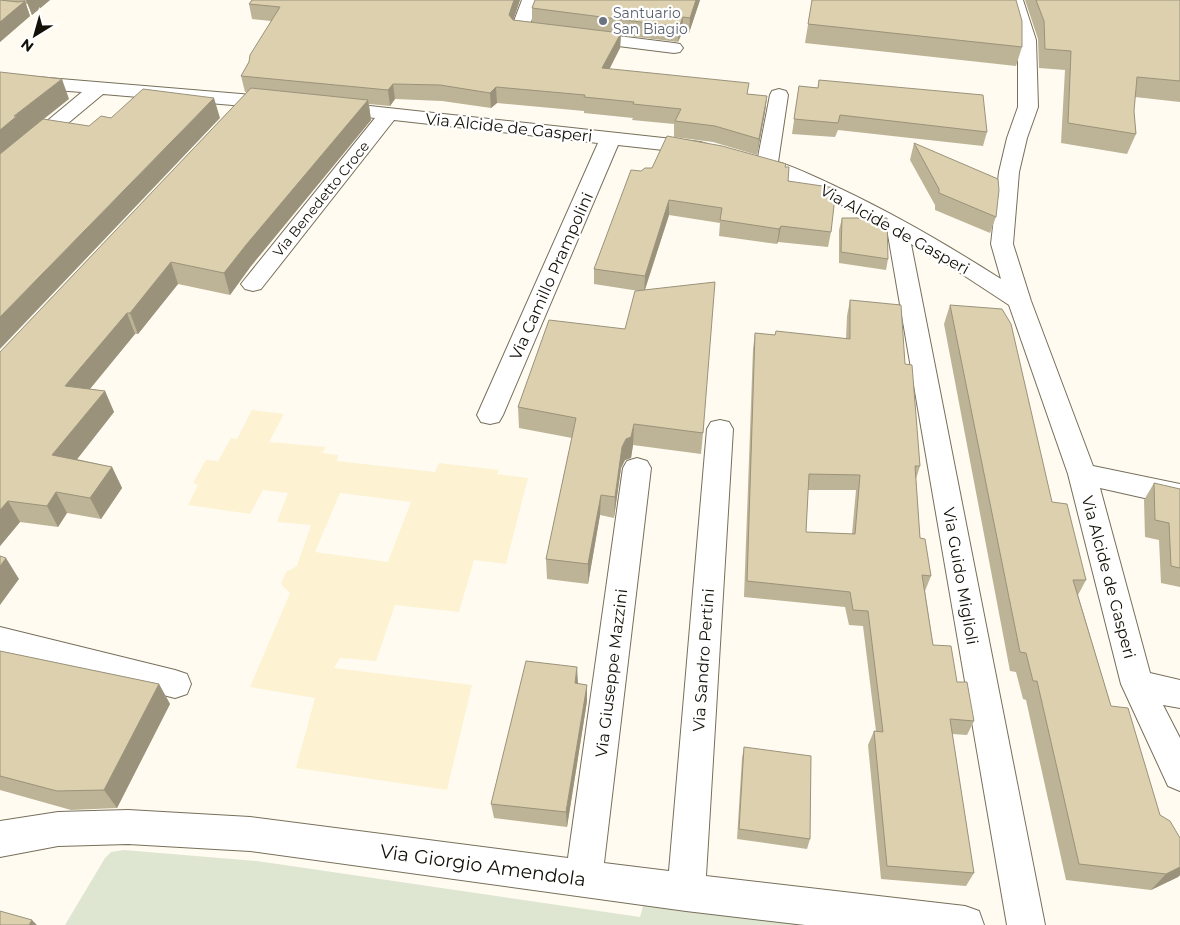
<svg xmlns="http://www.w3.org/2000/svg" width="1180" height="925" font-family="Montserrat,sans-serif">
  <style>
    .built { fill: #fdf2d2; fill-rule: evenodd }
    .green { fill: #dee6d1 }
    .lines { fill: none; stroke-linecap: round; stroke-linejoin: round }
    .minor-casing { stroke: #776f5a; stroke-width: 2 }
    .minor { fill: #fff; fill-rule: evenodd }
    .wall { fill: #bdb396; fill-rule: evenodd }
    .shaded-wall { fill: #9a927a }
    .building { fill: #dcd0af; stroke: #9a927a; fill-rule: evenodd }
    .worship-dot { fill: #6b7280; stroke: #fff; stroke-width: 2 }
    .labels { text-anchor: middle; stroke-width: 4.5; stroke-linejoin: round; paint-order: stroke }
    .far-worship-label { font-size: 14px; fill: #5b616d; stroke: #fff; text-anchor: start }
    .far-street-label { font-size: 14px; fill: #131008; stroke: #fff }
    .street-label { font-size: 16px; fill: #131008; stroke: #fff }
    .near-street-label { font-size: 19px; fill: #131008; stroke: #fff }
  </style>
  <rect width="100%" height="100%" fill="#fffbf1"/>
  <!-- built -->
  <path class="built" d="M252 410 284 414 269 442 326 447 322 453 338 455 337 461 435 472 439 463 499 470 497 474 528 478 506 564 474 560 459 612 395 605 376 661 340 658 334 668 472 685 447 790 296 768 315 698 250 687 290 593 281 584 286 572 297 566 311 525 277 522 288 493 263 490 250 514 188 505 198 485 193 483 206 460 218 461 231 438 237 439ZM340 493 411 502 388 562 315 552Z"/>
  <!-- green -->
  <path class="green" d="M124 850 257 861 640 917 645 899 829 925H65L105 858 111 852Z"/>
  <g class="lines">
    <defs>
      <path id="minor" d="M522 0H538L530 25 674 43 680 44 683 48 680 52 674 53 514 33 511 29Z
        M1007 0H1023L1036 40 1038 107 1027 138 1019 172 1013 244 1031 301 1093 466 1180 484V506L1100 488 1150 673 1180 680V708L1163 705 1180 738V791L1168 786 1121 684 1068 474 1009 305 948 265 911 244 1045 925H1007L887 229C842 204 796 181 747 166L744 162 747 158 758 157 770 95 772 91 779 89 786 91 788 95 778 162C800 169 820 179 841 189 896 215 949 246 1001 279L991 244 999 172 1007 138 1018 107V40Z
        M0 74 278 97 285 99 288 103 285 107 278 109 103 94 7 174 0 176V160L82 92 0 86Z
        M333 102 700 142 707 144 710 148 707 152 700 154 618 145 503 415 499 422 490 424 481 422 477 415 598 143 394 120 261 289 253 291 245 289 241 284 245 279 375 118 326 112 323 108 326 104Z
        M720 420 729 422 733 429 706 876 965 906 979 911 984 925H805L686 911 250 851 128 844 58 846 0 857V821L58 812 128 810 250 817 568 858 623 468 627 461 637 458 647 461 651 468 604 863 669 871 707 429 711 422Z
        M0 627 175 670 187 674 191 684 187 694 175 698 0 653Z"/>
    </defs>
    <!-- minor casing -->
    <use href="#minor" class="minor-casing"/>
    <!-- minor -->
    <use href="#minor" class="minor"/>
  </g>
  <!-- wall -->
  <path class="wall" d="M0 0H50L32 15 28 4H26L30 16 0 42Z
    M252 0H520L513 20 532 22V8L535 0H700L689 33H682L678 42 621 35 620 48 609 69 748 94 767 96 765 112 757 155 713 142 674 137V124L632 120 633 118 584 113V111L497 103 491 108 442 101 395 99 390 106 369 104 371 120 251 266 230 295 178 284 138 334H135L90 389 105 391 114 412 77 459 112 467 122 488 101 519 67 513 58 527 20 522 0 546V352L247 92H245L241 76 271 21 252 19 249 4Z
    M812 0 1022 47 1016 66 805 43Z
    M1025 0H1180V102L1135 97 1134 111 1136 134 1127 154 1061 143 1065 70 1039 68 1038 39Z
    M819 80 987 132 983 146 838 130 835 137 792 134 799 86 818 88Z
    M914 143 996 217 990 233 935 210V205L910 160Z
    M785 167 788 181 831 232 828 247 778 242 777 244 719 236 720 223 669 215 645 290 703 433 701 454 633 445 631 458 625 460 621 468 614 518 600 515 588 584 547 579 546 559 572 438 519 428 518 407 625 329 639 291 594 284V269L641 171Z
    M842 218 888 259 886 270 839 263V230Z
    M850 300 905 364 920 466 916 479 920 538 931 576 925 591 933 645 957 682 974 721 967 735 952 734 974 873 966 886 881 879 868 745 874 731H876L863 626 849 625 845 607 744 597 753 349 755 333 775 335 846 339 847 316ZM808 490H856L852 534 806 532Z
    M950 305 1052 502 1086 580 1078 595 1111 706 1160 815 1180 838V875L1178 877 1151 890 1066 880 1026 700 1023 699 1016 672 1010 671 944 324Z
    M1154 483 1180 489V587L1161 583 1159 540 1145 537 1144 500Z
    M0 651 159 684 170 704 117 808 71 810 0 790Z
    M577 684 587 685V701L567 827 494 818 491 804Z
    M744 747 810 839 807 849 737 839 742 758Z"/>
  <!-- shaded-wall -->
  <path class="shaded-wall" d="M26 0H50L32 15Z
    M514 0H520L510 30 509 15Z
    M696 0H700L689 33 690 18Z
    M25 1 30 16 0 42V22Z
    M683 17 682 33 678 42 679 27Z
    M621 33 620 48 602 84V68Z
    M62 79 69 99 25 134 0 158V130L14 116Z
    M393 84 395 99 390 106 388 90Z
    M496 87 497 103 491 108 490 93Z
    M767 96 765 112 757 155 759 139Z
    M214 98 220 118 0 349V317Z
    M368 100 371 120 251 266 230 295 224 273 246 245Z
    M669 200V215L644 292 645 276Z
    M781 226 778 242 777 244 779 229Z
    M171 262 178 284 138 334 130 313Z
    M127 313 135 334 75 407 65 386Z
    M105 391 114 412 64 476 52 455Z
    M634 424 633 445 631 458 625 460 621 468 614 518 615 497 622 447Z
    M112 467 122 488 101 519 90 498Z
    M56 492 67 513 58 527 47 506Z
    M601 495 600 515 588 584V564Z
    M8 501 20 522 0 546V510Z
    M6 558 19 579 0 605V566Z
    M577 667 578 683 576 699 575 683Z
    M159 684 170 704 117 808 104 790Z
    M587 685V701L567 827 566 812Z
    M1180 867V875L1178 877 1151 890 1166 874Z
    M32 920 37 925H29Z"/>
  <!-- building -->
  <path class="building" d="M0 0 18 2 25 1 0 22Z
    M252 0H514L509 15 513 20 621 33 602 68 749 83 747 94 767 96 759 139 715 126 675 121 681 109 633 104 634 102 584 97 585 95 496 87 490 93 440 85 393 84 388 90 241 76 249 62 250 55 280 7 249 4Z
    M535 0H696L690 18 683 17 679 27 532 8Z
    M812 0H1016L1022 21V47L808 24Z
    M1036 0H1180V81L1137 77 1134 111 1136 134 1068 123 1071 51 1045 49 1044 21Z
    M0 72 62 79 14 116H17L0 130Z
    M819 80 983 95 987 132 840 115 838 123 794 119 799 86 818 88Z
    M251 88 368 100 246 245 224 273 171 262 130 313H127L65 386 105 391 52 455 112 467 90 498 56 492 47 506 8 501 0 510V352Z
    M143 89 214 98 0 317V154L43 119 89 126 101 116 111 118Z
    M667 136 722 146 783 163 786 164 785 167H789L788 181 836 188 831 232 781 226 779 229 720 220 722 208 669 200 645 276 594 269 631 170 641 171 645 168H652Z
    M914 143 998 179 999 190 996 217 939 193V189Z
    M842 218H887L888 259 841 252Z
    M715 282 703 433 634 424 631 437 626 439 622 447 615 497 601 495 588 564 546 559 576 418 518 407 549 320 625 329 635 291Z
    M850 300 901 305 905 364 912 365 920 466H915L920 538 925 539 931 576 922 575 933 645 951 646 957 682H967L974 721 950 719 974 873 887 866 874 731 883 732 868 611 853 610 850 592 747 581 755 333 775 335 776 331 850 339ZM809 474 860 475 855 534 806 532Z
    M950 305 1002 309 1011 324 1052 502 1067 504 1086 580H1073L1111 706 1128 708 1160 815 1170 821 1180 838V867L1166 874 1079 864 1037 681H1033L1026 653 1020 652Z
    M1154 483 1180 489V568L1171 566 1169 523 1155 520Z
    M0 556 6 558 0 566Z
    M0 651 159 684 104 790 57 791 0 776Z
    M526 661 577 667 575 683 587 685 566 812 491 804Z
    M744 747 811 756 810 839 739 829Z
    M0 911 32 920 29 925H0Z"/>
  <!-- markers -->
  <circle class="worship-dot" cx="603" cy="21" r="5"/>
  <g class="labels">
    <!-- far-worship labels -->
    <g class="far-worship-label">
      <text x="613" y="18">Santuario<tspan x="613" dy="16">San Biagio</tspan></text>
    </g>
    <!-- far-street labels -->
    <g class="far-street-label">
      <text transform="translate(321 199) rotate(-51)" y="5">Via Benedetto Croce</text>
    </g>
    <!-- street labels -->
    <g class="street-label">
      <text transform="translate(509 127) rotate(6)" y="6">Via Alcide de Gasperi</text>
      <text transform="translate(895 229) rotate(29)" y="6">Via Alcide de Gasperi</text>
      <text transform="translate(551 276) rotate(-66)" y="6">Via Camillo Prampolini</text>
      <text transform="translate(961 576) rotate(80)" y="6">Via Guido Miglioli</text>
      <text transform="translate(1109 577) rotate(75)" y="6">Via Alcide de Gasperi</text>
      <text transform="translate(703 660) rotate(-86)" y="6">Via Sandro Pertini</text>
      <text transform="translate(611 673) rotate(-83)" y="6">Via Giuseppe Mazzini</text>
    </g>
    <!-- near-street labels -->
    <g class="near-street-label">
      <text transform="translate(483 865) rotate(8)" y="7">Via Giorgio Amendola</text>
    </g>
  </g>
  <!-- north arrow -->
  <g transform="translate(35 35) rotate(217)" stroke="#ffffff" stroke-width="4" paint-order="stroke">
  <path d="M0-4L9 19L0 12L-9 19Z" fill="#131008"/>
  <text y="-8" font-size="14" font-weight="bold" text-anchor="middle" fill="#131008">N</text>
  </g>
</svg>
